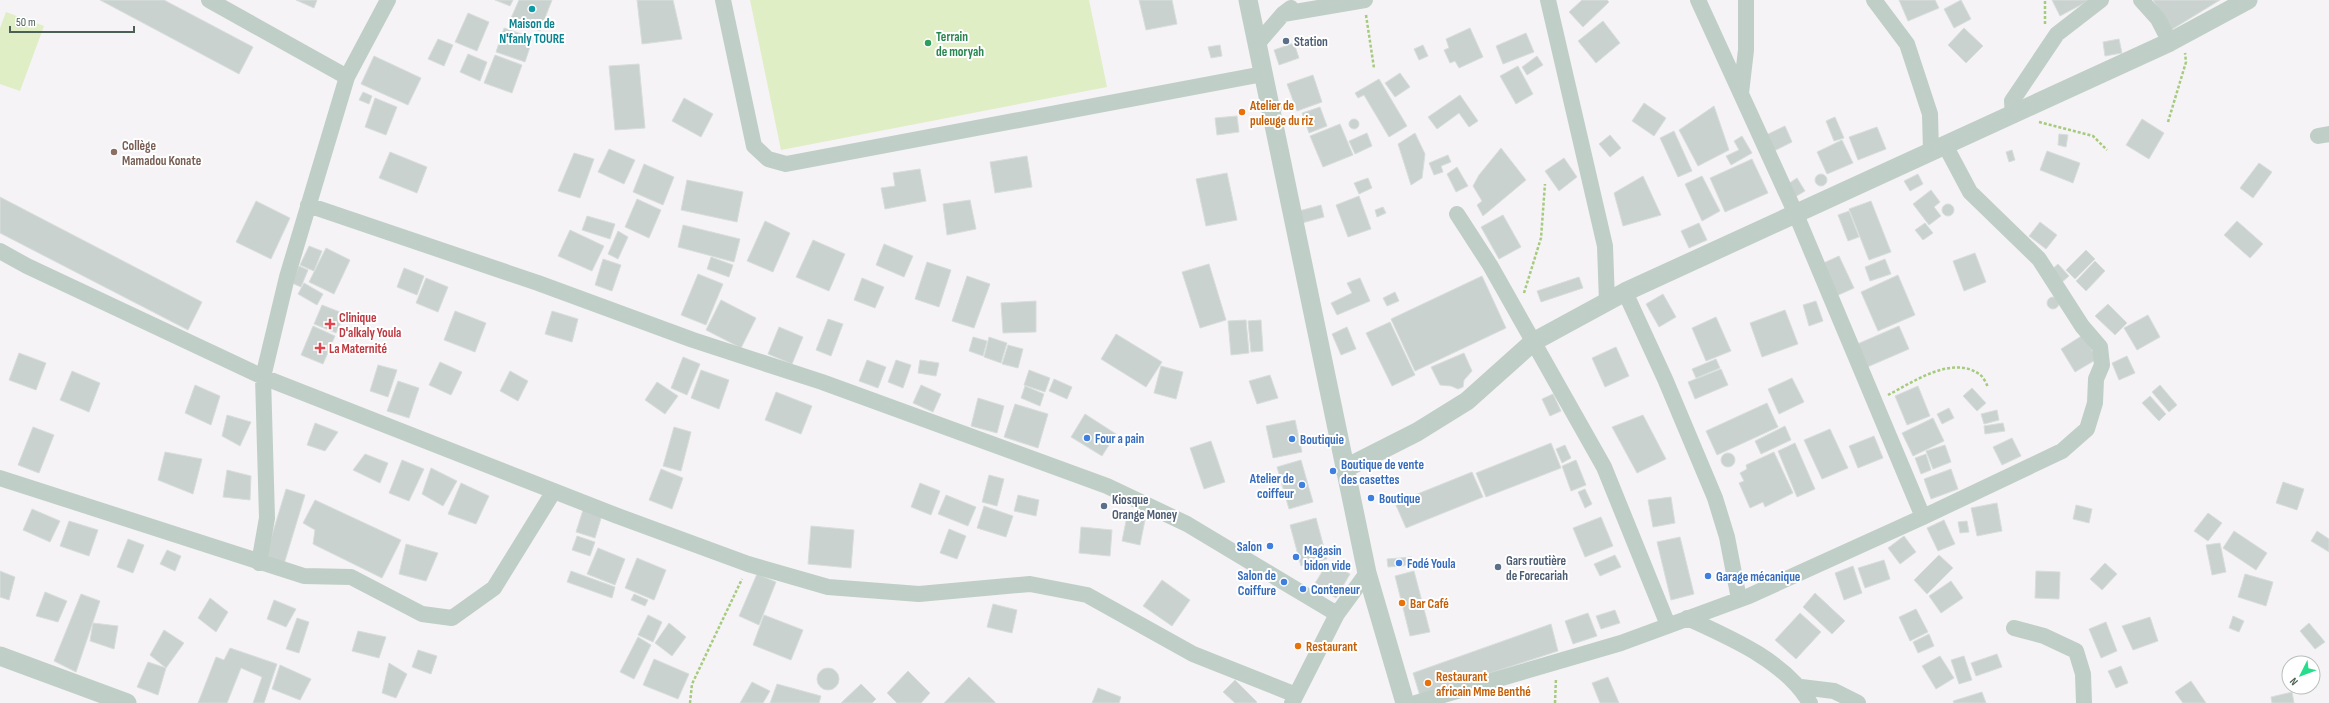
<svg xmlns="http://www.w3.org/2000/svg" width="2329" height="703" font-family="'Sofia Sans Condensed',sans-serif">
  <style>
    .green { fill: #dfeec5 }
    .building { fill: #cad2cf; stroke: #d7dedc }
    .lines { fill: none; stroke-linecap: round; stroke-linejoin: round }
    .path { stroke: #a5cb7e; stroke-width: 2.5; stroke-dasharray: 3 2; stroke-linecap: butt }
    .minor { stroke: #bfcec6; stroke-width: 16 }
    .tertiary { stroke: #bfcec6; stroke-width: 19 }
    .culture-dot { fill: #0f9aa8; stroke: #fff; stroke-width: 1.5 }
    .service-dot { fill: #5c6f8a; stroke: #fff; stroke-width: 1.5 }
    .leisure-dot { fill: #2e9e5b; stroke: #fff; stroke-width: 1.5 }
    .food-dot { fill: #e8710a; stroke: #fff; stroke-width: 1.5 }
    .education-dot { fill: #8d6e63; stroke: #fff; stroke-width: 1.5 }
    .health-dot { fill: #e0444e; stroke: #fff; stroke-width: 1.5 }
    .shop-dot { fill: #3f7fe0; stroke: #fff; stroke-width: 1.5 }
    .labels { text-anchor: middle; stroke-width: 4; stroke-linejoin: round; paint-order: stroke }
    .culture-label { font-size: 13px; font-weight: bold; fill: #0d838f; stroke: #fff }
    .leisure-label { font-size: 13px; font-weight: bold; fill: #27864d; stroke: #fff; text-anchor: start }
    .service-label { font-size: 13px; font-weight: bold; fill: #4e5e75; stroke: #fff; text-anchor: start }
    .food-label { font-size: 13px; font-weight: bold; fill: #c56008; stroke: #fff; text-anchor: start }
    .education-label { font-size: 13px; font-weight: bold; fill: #785e54; stroke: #fff; text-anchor: start }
    .health-label { font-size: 13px; font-weight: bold; fill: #be3a42; stroke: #fff; text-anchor: start }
    .shop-label { font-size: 13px; font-weight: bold; fill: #366cbe; stroke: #fff; text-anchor: start }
  </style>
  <rect width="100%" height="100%" fill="#f5f3f5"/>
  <!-- green -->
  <path class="green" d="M750 0H1089L1107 87 781 150Z
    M6 12 44 26 20 91 0 84V28Z"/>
  <!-- building -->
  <path class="building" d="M100 0H164L253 47 239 74Z
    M296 0H317L314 8Z
    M495 0H513L510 6Z
    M519 0H552L540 31 511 18Z
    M637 0H673L682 39 642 44Z
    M1139 0H1172L1177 24 1146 30Z
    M1582 0H1607L1609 2 1583 27 1569 12Z
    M1899 0H1935L1939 8 1908 21Z
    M1961 0 1971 19 1954 28 1944 9Z
    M2052 0H2090L2060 16Z
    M2153 0H2220L2171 30Z
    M468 13 489 22 477 51 455 42Z
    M1603 21 1620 43 1596 63 1578 41Z
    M504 28 533 38 525 62 496 52Z
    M1470 28 1483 57 1459 68 1455 61 1450 63 1444 50 1449 48 1446 39Z
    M1964 28 1983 46 1966 63 1948 45Z
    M1526 33 1534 52 1503 64 1496 46Z
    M438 39 453 45 444 66 428 59Z
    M2119 39 2122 53 2105 56 2103 42Z
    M1294 43 1299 58 1279 65 1274 50Z
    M1220 45 1222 56 1211 58 1208 47Z
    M1423 45 1428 56 1419 60 1414 49Z
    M468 54 487 62 480 81 460 72Z
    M495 55 522 65 512 93 484 83Z
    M374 56 421 78 408 105 361 84Z
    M1537 56 1543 65 1527 75 1522 67Z
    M639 64 645 128 615 130 609 66Z
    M1518 66 1533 94 1516 104 1500 76Z
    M1400 73 1410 87 1395 97 1385 83Z
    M1313 75 1322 102 1297 111 1287 84Z
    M1379 79 1407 126 1389 137 1364 95 1358 98 1355 93Z
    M363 92 372 96 369 104 359 100Z
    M1460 95 1478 121 1469 127 1459 113 1437 129 1428 117Z
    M375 98 397 107 386 135 365 127Z
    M684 98 713 114 701 137 672 121Z
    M1280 107a4 4 0 1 1 8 0a4 4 0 1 1-8 0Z
    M1644 103 1666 118 1654 136 1632 121Z
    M1714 106 1729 150 1698 166 1679 130Z
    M1320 107 1327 126 1309 133 1302 113Z
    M1237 116 1239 132 1217 135 1215 118Z
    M1835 117 1844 138 1834 141 1826 121Z
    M1349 124a5 5 0 1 1 10 0a5 5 0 1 1-10 0Z
    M2142 119 2164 133 2149 159 2126 145Z
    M1340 124 1353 155 1323 167 1310 136Z
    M1785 126 1792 142 1774 151 1766 135Z
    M1877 127 1886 149 1858 160 1849 137Z
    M1674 131 1692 171 1678 177 1660 138Z
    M1367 133 1372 146 1355 154 1349 141Z
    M1415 133 1425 154 1422 178 1411 185 1398 144Z
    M2059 134 2068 135 2066 147 2058 145Z
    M1610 135 1621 148 1610 157 1599 144Z
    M1742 136 1752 153 1731 165 1726 156 1739 150 1734 141Z
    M1842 140 1853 163 1827 174 1817 152Z
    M1501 148 1526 180 1483 216 1477 205 1482 201 1473 186 1479 175Z
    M609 149 635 160 624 184 598 172Z
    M2012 150 2015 160 2009 162 2006 152Z
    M2047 151 2080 163 2073 183 2040 170Z
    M390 152 427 167 417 193 379 178Z
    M574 153 594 159 580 198 558 191Z
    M1448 155 1451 162 1441 166 1443 172 1434 175 1429 163Z
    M1027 156 1032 187 995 193 990 162Z
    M1564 158 1577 177 1559 191 1545 171Z
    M1752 159 1768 193 1725 212 1710 178Z
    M2259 163 2272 172 2253 198 2240 188Z
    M644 164 674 177 663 205 633 192Z
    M1457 167 1468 186 1456 192 1447 174Z
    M920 169 926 201 885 209 881 188 895 186 893 173Z
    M1227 173 1237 220 1206 226 1196 179Z
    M1815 180a6 6 0 1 1 12 0a6 6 0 1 1-12 0Z
    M1918 174 1923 184 1910 191 1904 181Z
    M1643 176 1661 215 1623 226 1614 193Z
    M1702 176 1720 211 1702 221 1685 184Z
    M1368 178 1372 188 1359 194 1354 183Z
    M1797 178 1805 191 1795 197 1788 184Z
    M687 180 743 192 737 222 681 210Z
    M1931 190 1940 202 1934 207 1941 216 1929 225 1913 204Z
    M1359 196 1371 229 1348 237 1336 205Z
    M0 197 202 302 188 330 0 233Z
    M637 199 661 210 649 238 625 227Z
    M970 200 976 229 947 235 943 204Z
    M256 201 290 218 271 259 236 242Z
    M1871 201 1891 252 1869 260 1849 209Z
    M1942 210a6 6 0 1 1 12 0a6 6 0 1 1-12 0Z
    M1321 205 1324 217 1302 223 1299 211Z
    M1383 207 1386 213 1377 217 1375 210Z
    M1849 211 1859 237 1848 241 1838 215Z
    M1503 215 1521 247 1499 259 1481 227Z
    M587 216 615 224 610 239 582 230Z
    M765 221 790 233 773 272 747 261Z
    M2237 221 2263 244 2250 258 2224 235Z
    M2040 222 2057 235 2046 249 2029 236Z
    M1699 223 1707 240 1689 248 1681 231Z
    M1925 223 1933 233 1923 240 1915 230Z
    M683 225 740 239 734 262 678 247Z
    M570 230 604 246 592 271 558 256Z
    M618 231 628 237 618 259 608 254Z
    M813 240 845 254 829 291 796 277Z
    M884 244 913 256 904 277 876 265Z
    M309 246 322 251 314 271 300 265Z
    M326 248 350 260 334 294 309 282Z
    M2086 250 2095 259 2075 279 2066 270Z
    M1975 253 1986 282 1964 291 1953 261Z
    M1839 256 1854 288 1834 297 1819 265Z
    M711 257 733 265 729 277 707 269Z
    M603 259 621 265 612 291 595 285Z
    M1885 259 1891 274 1870 281 1865 267Z
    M2095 261 2105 271 2086 291 2076 281Z
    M927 262 951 270 939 307 915 299Z
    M1209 264 1226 320 1200 328 1182 272Z
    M2058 264 2069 276 2061 283 2050 271Z
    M299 266 308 270 301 287 292 283Z
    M404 268 424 276 417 295 397 287Z
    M698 274 723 284 706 325 681 315Z
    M1898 275 1915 315 1878 331 1861 292Z
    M967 276 990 284 974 328 952 321Z
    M1482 276 1506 328 1415 371 1391 319Z
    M1579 277 1583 288 1541 302 1537 291Z
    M426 278 448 287 438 312 416 303Z
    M862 278 884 287 875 308 854 300Z
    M1360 278 1370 301 1337 315 1331 303 1352 293 1347 283Z
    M304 283 323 294 317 305 298 294Z
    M1395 292 1399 301 1387 306 1383 298Z
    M1663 294 1676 317 1659 327 1646 304Z
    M2047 303a6 6 0 1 1 12 0a6 6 0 1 1-12 0Z
    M721 300 756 318 741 348 706 330Z
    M1036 301V332L1003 333 1001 303Z
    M1816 301 1823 321 1809 326 1803 305Z
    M2108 304 2127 323 2115 335 2095 316Z
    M322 305 345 314 336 333 314 324Z
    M1785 310 1798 344 1762 357 1750 323Z
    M455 311 486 323 475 352 444 340Z
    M552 311 578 319 572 342 545 334Z
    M2148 315 2160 337 2137 350 2124 328Z
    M1716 317 1731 351 1706 361 1692 328Z
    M828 319 843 324 831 356 816 350Z
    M1246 320 1249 353 1231 355 1228 321Z
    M1261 320 1263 351 1251 352 1248 321Z
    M1390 322 1415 375 1392 386 1366 333Z
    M313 326 335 336 323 364 301 355Z
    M1899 326 1909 349 1865 368 1855 345Z
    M779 327 803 337 792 364 768 354Z
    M1347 327 1356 349 1341 355 1332 334Z
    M1116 334 1162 362 1146 387 1101 359Z
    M2083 335 2097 359 2075 372 2061 349Z
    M973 337 987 341 983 356 969 351Z
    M989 337 1007 343 1001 363 984 357Z
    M1008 345 1023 349 1018 368 1002 364Z
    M1616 347 1629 376 1605 387 1592 358Z
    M19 353 46 363 36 390 9 380Z
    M1464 353 1472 371 1464 380 1463 387 1458 389 1451 386 1440 385 1431 367Z
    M2127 356 2135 373 2119 380 2112 363Z
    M683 357 700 364 687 395 671 388Z
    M1716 359 1720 368 1696 378 1692 369Z
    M867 360 886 367 878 388 859 381Z
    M896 360 911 365 903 388 888 382Z
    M920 360 939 363 936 376 918 373Z
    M440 362 462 372 451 395 429 385Z
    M378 365 397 370 388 397 370 391Z
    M1161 366 1183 372 1176 399 1154 393Z
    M1721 369 1728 385 1695 399 1688 382Z
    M701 370 729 380 719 409 691 398Z
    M1029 370 1050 378 1045 392 1024 385Z
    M72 371 100 383 89 412 60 400Z
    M510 371 528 381 518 401 500 391Z
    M1270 375 1278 398 1257 404 1249 381Z
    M1792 378 1804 402 1779 414 1768 389Z
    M1054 379 1072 387 1067 399 1049 391Z
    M398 381 419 388 409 418 387 411Z
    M657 382 678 396 665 414 645 400Z
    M195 385 220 396 211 425 185 413Z
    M921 385 941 394 933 412 913 403Z
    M2160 385 2177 405 2169 412 2152 392Z
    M1025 386 1044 394 1040 406 1021 398Z
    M1918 386 1930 416 1907 425 1895 396Z
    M1972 388 1986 403 1977 411 1963 396Z
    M776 392 812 406 801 434 765 420Z
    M1553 394 1561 411 1550 416 1542 399Z
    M2150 396 2166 414 2159 421 2142 403Z
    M978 398 1004 406 997 433 971 426Z
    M1767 403 1778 427 1717 455 1706 431Z
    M1015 404 1048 414 1038 448 1004 437Z
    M1949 408 1954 418 1942 424 1937 414Z
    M1997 410 1999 420 1984 424 1981 414Z
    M1085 414 1116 434 1102 456 1071 437Z
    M227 415 251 422 240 446 222 436Z
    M1643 415 1666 459 1637 473 1612 427Z
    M1933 418 1944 441 1913 456 1902 433Z
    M1295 420 1302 452 1273 458 1266 426Z
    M315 423 338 432 325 451 307 445Z
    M2003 423 2005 431 1985 434 1984 426Z
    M1785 426 1791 440 1761 454 1755 441Z
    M33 427 54 435 39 473 18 465Z
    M674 427 691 432 681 471 663 466Z
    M1830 429 1848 468 1822 479 1804 440Z
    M1874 436 1883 458 1858 468 1849 446Z
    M2012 438 2021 456 2002 465 1993 447Z
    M1211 441 1225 482 1204 489 1190 448Z
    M1551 443 1561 468 1486 497 1476 473Z
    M1795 443 1815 489 1797 497 1778 451Z
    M1565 445 1571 458 1562 463 1556 449Z
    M1945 445 1951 462 1933 469 1926 451Z
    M165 452 202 459 193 494 158 480Z
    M1774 452 1793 493 1765 507 1763 502 1750 508 1739 483 1744 481 1740 473 1747 469 1746 465Z
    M1721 460a7 7 0 1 1 14 0a7 7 0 1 1-14 0Z
    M365 454 388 463 380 483 353 470Z
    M1926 454 1931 470 1921 474 1915 458Z
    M402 460 424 469 409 501 389 493Z
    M1301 460 1313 502 1289 509 1277 467Z
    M1576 460 1586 485 1571 491 1562 466Z
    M431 468 457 481 443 506 422 494Z
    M661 469 683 478 672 509 649 500Z
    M1951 469 1958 489 1931 499 1924 479Z
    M227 470 251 476 250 500 223 497Z
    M1472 472 1483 497 1406 528 1395 503Z
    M989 475 1004 479 997 506 982 502Z
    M2283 482 2304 489 2297 510 2276 503Z
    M461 483 489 496 476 524 448 514Z
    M920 483 940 491 931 515 911 507Z
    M286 489 305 495 284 564 265 558Z
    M1585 489 1592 504 1585 508 1578 492Z
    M946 495 976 507 968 526 938 514Z
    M1018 495 1039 500 1036 516 1014 511Z
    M1671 497 1675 523 1653 527 1648 500Z
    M315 500 401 540 382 578 313 544 315 530 303 523Z
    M1997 503 2002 531 1977 536 1971 508Z
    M2076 505 2092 509 2089 523 2073 519Z
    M984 506 1013 516 1006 537 977 528Z
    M32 509 60 521 50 542 23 530Z
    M583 510 602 515 595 538 576 532Z
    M1128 511 1146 515 1140 545 1122 541Z
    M2208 513 2222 523 2208 541 2194 531Z
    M1601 517 1613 546 1585 557 1573 528Z
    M1316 518 1327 559 1301 566 1290 525Z
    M1944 520 1955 544 1938 551 1927 528Z
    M69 521 98 530 89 556 60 546Z
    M1967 521 1969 532 1960 533 1958 522Z
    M811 526 854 530 851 568 808 564Z
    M1081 527 1112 530 1110 556 1079 553Z
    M949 529 966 536 957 559 940 553Z
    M2234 531 2267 553 2256 570 2223 548Z
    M2317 531 2329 539V552L2311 541Z
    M577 536 595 542 590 556 572 550Z
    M1904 536 1916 552 1900 564 1888 548Z
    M1680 537 1694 594 1671 600 1657 542Z
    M128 539 144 545 133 573 117 567Z
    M2220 543 2226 572 2212 575 2206 545Z
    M406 544 438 553 426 581 399 574Z
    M598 548 625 559 615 585 587 574Z
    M167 550 181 556 175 571 160 564Z
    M1615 555 1621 567 1600 576 1594 564Z
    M1939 555 1953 568 1927 594 1914 580Z
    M1412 557 1413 565 1388 567 1387 559Z
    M637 558 666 570 654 600 625 588Z
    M1884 560 1890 579 1865 588 1858 568Z
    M1328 562 1350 574 1336 598 1314 585Z
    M2105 563 2117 574 2102 590 2090 579Z
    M1853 566 1862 593 1844 600 1835 573Z
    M0 571 15 577 9 600 0 597Z
    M571 571 615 587 612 598 567 582Z
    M1414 571 1430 632 1410 636 1395 576Z
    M2036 571 2060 572 2059 599 2035 598Z
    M757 574 776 582 759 625 739 616Z
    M2245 574 2273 582 2266 606 2238 597Z
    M1162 580 1190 600 1172 626 1143 606Z
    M1951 581 1963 598 1941 613 1929 596Z
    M45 592 67 601 58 622 36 616Z
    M1815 593 1845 621 1832 634 1803 607Z
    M81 594 100 601 76 672 54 661Z
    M634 594 648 600 645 606 631 600Z
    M210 598 228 612 216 632 198 618Z
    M274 600 296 609 286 627 267 619Z
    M993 604 1017 610 1012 633 987 627Z
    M1916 609 1928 632 1910 641 1899 617Z
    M1615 610 1620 623 1601 629 1596 616Z
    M1588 613 1597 636 1573 644 1565 621Z
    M1800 613 1821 632 1796 659 1775 640Z
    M648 615 662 622 653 642 638 635Z
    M764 615 803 630 791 660 753 645Z
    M2233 616 2244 621 2239 632 2229 628Z
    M2150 617 2158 641 2133 650 2122 626Z
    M297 618 309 622 299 653 286 649Z
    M2106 622 2117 651 2101 658 2089 629Z
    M93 623 118 626 114 649 90 641Z
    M669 623 686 637 672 656 655 643Z
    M2309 623 2325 642 2315 649 2300 631Z
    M1551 624 1558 651 1420 696 1413 673Z
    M164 630 184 643 166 668 150 655Z
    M358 631 386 637 379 658 352 651Z
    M1929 634 1934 646 1918 653 1913 642Z
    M638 637 651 645 634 679 620 672Z
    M230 648 277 664 264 703H253L262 677 241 668 227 703H198L216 657 224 660Z
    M418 650 437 656 431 674 412 667Z
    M1997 654 2002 667 1976 676 1971 663Z
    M1940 656 1954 678 1936 689 1922 666Z
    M1964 656 1972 680 1959 684 1951 660Z
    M654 659 689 674 678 699 643 685Z
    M148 662 166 668 158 695 137 687Z
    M389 663 407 674 396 698 382 693Z
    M280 665 311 679 300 700 272 689Z
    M2121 666 2128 683 2116 688 2108 671Z
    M817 679a11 11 0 1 1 22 0a11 11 0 1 1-22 0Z
    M908 671 930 693 921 703H897L887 693Z
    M969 677 995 702V703H944Z
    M1608 677 1619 703H1600L1592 683Z
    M1235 680 1257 702 1256 703H1235L1223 692Z
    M2191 681 2206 703H2183L2175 692Z
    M752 682 770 691 763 703H740Z
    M777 684 821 696 819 703H770Z
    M861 684 876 699 872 703H841Z
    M1098 688 1121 697 1119 703H1092Z
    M1982 692 1986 703H1954L1953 701Z
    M2292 692 2294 703H2272L2271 697Z"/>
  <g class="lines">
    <!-- path -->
    <path class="path" d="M1366 15 1374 68
      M2045 24V0
      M2039 122 2093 136 2107 150
      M2168 122 2186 62 2185 53
      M1524 293 1541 238 1545 184
      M1888 395C1913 382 1952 355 1979 374 1983 376 1986 383 1988 387
      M690 703 692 684 742 579
      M1555 703 1556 678"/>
    <!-- minor -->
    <path class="minor" d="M209 0 347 77
      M723 0 754 146 768 159 786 164 1263 74
      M1548 0 1605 246 1607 302
      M1698 0 1795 212 1923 517
      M1874 0 1907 44 1930 114 1931 152
      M2141 0 2158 19 2170 42
      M1283 14 1365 0
      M1258 43 1283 14 1291 8
      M1741 93 1746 50V0
      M2013 115 2012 101 2057 34 2101 0
      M2318 136 2329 134
      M308 205 538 283 693 340 822 382 1107 486 1187 524 1337 614
      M1457 214 1490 265 1604 467 1668 625
      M0 251 27 266 263 377 615 515 748 564 828 587 919 594 1030 584 1087 595 1193 654 1296 695
      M1625 292 1665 379 1715 498 1727 537 1739 599
      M0 478 304 576 351 577 422 614 452 618 494 588 554 491
      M259 563 267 518 263 377 287 277 347 77 388 0
      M1687 618C1731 638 1785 661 1810 703
      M2014 628 2044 636 2076 651 2083 674 2084 703
      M1801 687 1834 691 1858 703
      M1292 703 1337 614 1367 573
      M1416 703 1621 643 1749 596 1923 517 2062 451 2087 429 2095 403 2096 379 2102 365 2100 347 2082 326 2039 259 1970 192 1945 145"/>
    <!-- tertiary -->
    <path class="tertiary" d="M1248 0 1367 573 1405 703
      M1344 469 1417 432 1467 401 1533 342 1625 292 2170 42 2248 0
      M0 656 127 703"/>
  </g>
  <!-- markers -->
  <circle class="culture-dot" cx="532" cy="9" r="4"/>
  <g class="service-dot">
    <circle cx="1286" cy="41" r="4"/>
    <circle cx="1104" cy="506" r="4"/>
    <circle cx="1498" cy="567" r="4"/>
  </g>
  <circle class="leisure-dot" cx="928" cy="43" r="4"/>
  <g class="food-dot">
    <circle cx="1242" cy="112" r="4"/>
    <circle cx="1402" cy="603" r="4"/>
    <circle cx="1298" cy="646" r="4"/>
    <circle cx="1428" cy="683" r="4"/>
  </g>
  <circle class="education-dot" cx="114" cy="152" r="4"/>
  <g class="health-dot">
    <path d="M328 318h4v4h4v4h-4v4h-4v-4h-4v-4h4z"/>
    <path d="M318 342h4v4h4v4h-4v4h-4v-4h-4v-4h4z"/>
  </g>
  <g class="shop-dot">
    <circle cx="1087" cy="438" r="4"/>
    <circle cx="1292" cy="439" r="4"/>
    <circle cx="1333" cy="471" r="4"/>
    <circle cx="1302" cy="485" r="4"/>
    <circle cx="1371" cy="498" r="4"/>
    <circle cx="1270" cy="546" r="4"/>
    <circle cx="1296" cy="557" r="4"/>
    <circle cx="1399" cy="563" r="4"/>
    <circle cx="1708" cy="576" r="4"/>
    <circle cx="1284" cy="582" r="4"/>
    <circle cx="1303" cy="589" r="4"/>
  </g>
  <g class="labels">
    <!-- culture labels -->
    <g class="culture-label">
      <text x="532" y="28">Maison de<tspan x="532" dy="15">N'fanly TOURE</tspan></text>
    </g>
    <!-- leisure labels -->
    <g class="leisure-label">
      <text x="936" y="41">Terrain<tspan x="936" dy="15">de moryah</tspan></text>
    </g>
    <!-- service labels -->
    <g class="service-label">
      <text x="1294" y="46">Station</text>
      <text x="1112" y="504">Kiosque<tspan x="1112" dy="15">Orange Money</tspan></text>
      <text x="1506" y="565">Gars routière<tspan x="1506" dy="15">de Forecariah</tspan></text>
    </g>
    <!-- food labels -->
    <g class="food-label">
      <text x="1250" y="110">Atelier de<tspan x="1250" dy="15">puleuge du riz</tspan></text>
      <text x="1410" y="608">Bar Café</text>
      <text x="1306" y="651">Restaurant</text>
      <text x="1436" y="681">Restaurant<tspan x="1436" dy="15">africain Mme Benthé</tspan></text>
    </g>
    <!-- education labels -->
    <g class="education-label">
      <text x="122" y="150">Collège<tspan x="122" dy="15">Mamadou Konate</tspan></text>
    </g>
    <!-- health labels -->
    <g class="health-label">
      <text x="339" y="322">Clinique<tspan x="339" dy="15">D'alkaly Youla</tspan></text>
      <text x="329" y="353">La Maternité</text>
    </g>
    <!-- shop labels -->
    <g class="shop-label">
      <text x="1095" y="443">Four a pain</text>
      <text x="1300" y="444">Boutiquie</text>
      <text x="1341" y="469">Boutique de vente<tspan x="1341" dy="15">des casettes</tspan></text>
      <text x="1294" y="483" text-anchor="end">Atelier de<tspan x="1294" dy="15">coiffeur</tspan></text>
      <text x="1379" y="503">Boutique</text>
      <text x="1262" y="551" text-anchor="end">Salon</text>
      <text x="1304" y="555">Magasin<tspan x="1304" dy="15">bidon vide</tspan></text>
      <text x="1407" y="568">Fodé Youla</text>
      <text x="1276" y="580" text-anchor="end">Salon de<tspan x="1276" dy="15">Coiffure</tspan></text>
      <text x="1716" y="581">Garage mécanique</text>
      <text x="1311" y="594">Conteneur</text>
    </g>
  </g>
  <!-- north arrow -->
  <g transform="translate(2301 675) rotate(228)"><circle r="19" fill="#ffffff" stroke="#b7bfbb"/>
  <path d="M0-3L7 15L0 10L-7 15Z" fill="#25dd8a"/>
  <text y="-6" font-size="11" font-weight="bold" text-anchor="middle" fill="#4b6055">N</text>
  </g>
  <!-- scale -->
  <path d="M10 26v6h124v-6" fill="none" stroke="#4b6055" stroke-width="2"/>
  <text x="16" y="26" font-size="12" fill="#4b6055" stroke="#ffffff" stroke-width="3" paint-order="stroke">50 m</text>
</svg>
